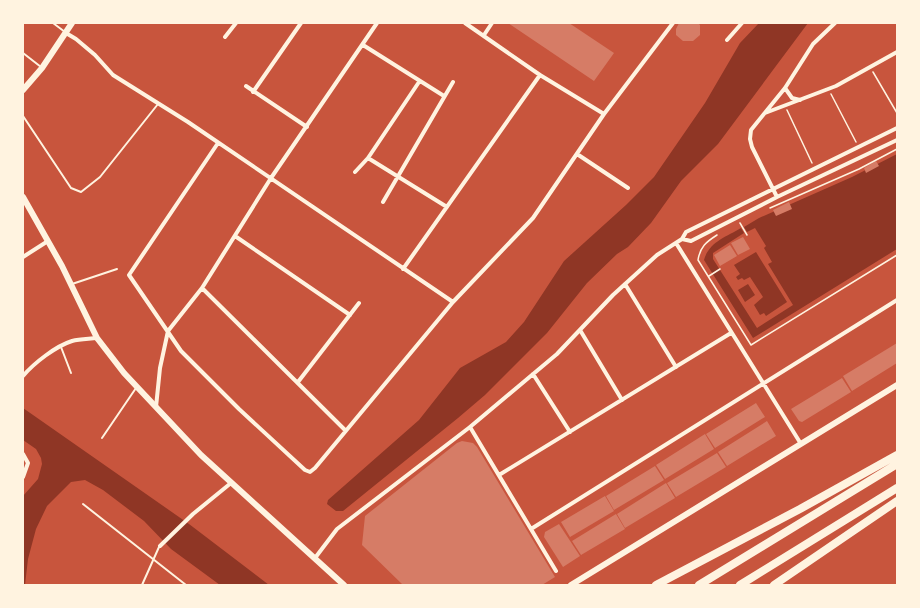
<svg xmlns="http://www.w3.org/2000/svg" width="920" height="608" font-family="'IBM Plex Sans',sans-serif">
  <style>
    .water { fill: #8f3625 }
    .building { fill: #d67c66 }
    .lines { fill: none; stroke-linecap: round; stroke-linejoin: round }
    .path { stroke: #fff3e0; stroke-width: 1.5 }
    .service { stroke: #fff3e0; stroke-width: 2 }
    .minor { stroke: #fff3e0; stroke-width: 4 }
    .secondary { stroke: #fff3e0; stroke-width: 6 }
    .motorway { stroke: #fff3e0; stroke-width: 8 }
  </style>
  <rect width="100%" height="100%" fill="#c8553d"/>
  <!-- water -->
  <path class="water" d="M759 23H808L718 144 681 181 651 223 628 247 617 254 587 283 547 333 485 395 458 418 343 511H336L327 504 328 500 419 420 460 368 506 342 524 322 564 261 626 205 654 177 705 103 740 43Z
    M897 154V249L753 338 704 260C709 242 726 237 741 228L744 233 713 253V259L757 328 793 305 768 264 772 262 764 248 766 246 755 228 747 232 744 227 759 218 852 177Z
    M756 252 787 302 766 316 764 313 760 315 754 305 763 297 750 277 744 280 742 278 738 280 736 277 740 274 734 265Z
    M748 284 755 295 745 302 738 290Z
    M23 408 189 524 269 585H220L171 549 144 521 103 490 85 480 71 482 47 506 36 529 28 559 25 585H23V496L38 479 42 464 41 458 36 449 23 440Z"/>
  <!-- building -->
  <path class="building" d="M508 23H569L614 53 594 81Z
    M679 23H698L700 25V35L693 41H683L676 35V29Z
    M876 161 879 166 866 173 864 168Z
    M789 202 792 209 776 216 773 210Z
    M743 237 750 249 738 255 731 243Z
    M730 245 737 256 720 266 714 255Z
    M897 343V363L852 391 843 376Z
    M842 378 851 392 802 422 799 421 791 409Z
    M756 403 765 417 715 448 706 434Z
    M767 421 776 436 727 466 718 452Z
    M705 434 714 449 665 479 656 465Z
    M462 441 473 443 477 447 555 577 542 585H403L362 545 365 516 457 443Z
    M717 453 726 467 676 497 667 483Z
    M655 466 664 480 614 510 606 496Z
    M666 483 675 498 625 528 617 514Z
    M605 496 614 511 570 537 561 522Z
    M616 514 625 529 581 555 572 541Z
    M559 524 580 556 563 567 544 537 545 532Z"/>
  <g class="lines">
    <!-- path -->
    <path class="path" d="M873 72 897 113
      M831 94 856 142
      M787 110 812 163
      M770 208 859 169 897 149
      M740 223 747 235
      M717 235C706 242 700 247 698 260L751 345 897 255
      M709 276 720 269"/>
    <!-- service -->
    <path class="service" d="M53 23 65 32
      M23 53 41 67
      M23 116 71 188 81 192 100 177 158 104
      M72 284 117 269
      M61 347 71 373
      M102 438 136 388
      M83 504 186 585
      M142 585 159 547"/>
    <!-- minor -->
    <path class="minor" d="M465 23 540 75 604 114
      M66 33 76 39 95 55 113 75 188 122 453 302
      M484 35 492 23
      M225 37 236 23
      M727 40 742 23
      M363 45 444 96
      M246 86 307 127
      M785 88 792 98 800 100
      M253 92 301 23
      M765 113 836 86 897 52
      M218 143 129 275 181 351 239 409 305 470 310 472 315 468 453 302 533 218 604 114 673 23
      M577 154 628 188
      M368 158 447 207
      M355 172 368 158 419 82
      M777 197 752 147 750 139 751 130 785 88 813 44 835 23
      M383 202 453 82
      M235 236 350 315
      M682 239 691 241 777 197 897 140
      M676 243 801 444
      M23 257 48 241
      M403 269 540 75
      M625 284 676 367
      M202 288 345 430
      M580 330 622 400
      M533 374 570 432
      M23 376C34 363 56 346 72 341 80 339 89 339 97 338
      M298 382 359 303
      M156 407 160 368 168 331 202 288 271 178 377 23
      M470 427 556 571
      M23 454 28 463 23 477
      M499 475 731 333
      M531 529 897 300
      M160 546 193 514 231 483
      M315 558 337 529 470 427 557 354 613 295 657 255 682 239 686 232 897 128"/>
    <!-- secondary -->
    <path class="secondary" d="M23 90 42 68 72 23
      M23 197 62 266 97 338 124 373 201 455 344 585
      M571 585 897 385"/>
    <!-- motorway -->
    <path class="motorway" d="M656 585 800 509 897 455
      M699 585 897 464
      M740 585 897 488
      M774 585 897 501"/>
  </g>
  <!-- border -->
  <rect width="920" height="608" fill="none" stroke="#fff3e0" stroke-width="48"/>
</svg>
